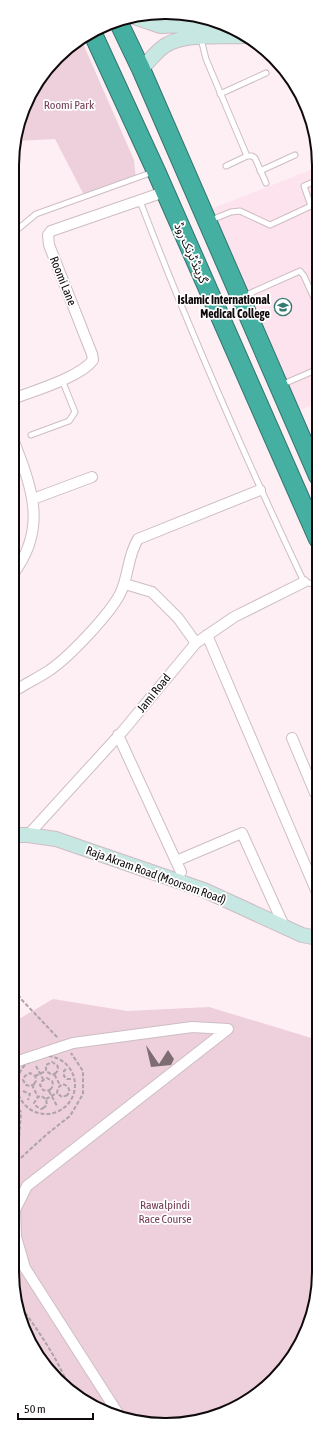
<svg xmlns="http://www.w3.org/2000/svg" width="331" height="1437" font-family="'Asap Condensed','Noto Sans Arabic',sans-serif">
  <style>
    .built { fill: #fde3ed }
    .green { fill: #edd0db }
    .building { fill: #7d6d73 }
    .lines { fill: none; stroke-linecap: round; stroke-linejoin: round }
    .lane-casing { stroke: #cebdc3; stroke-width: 7 }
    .street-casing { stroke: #cebdc3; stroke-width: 12 }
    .secondary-casing { stroke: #cebdc3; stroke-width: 16 }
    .highway-casing { stroke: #32756e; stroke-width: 20 }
    .path { stroke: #afa3a8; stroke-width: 2; stroke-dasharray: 4 2; stroke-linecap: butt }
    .lane { stroke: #fff; stroke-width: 5 }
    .street { stroke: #fff; stroke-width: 10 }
    .secondary { stroke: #c7e7e3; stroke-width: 14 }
    .highway { stroke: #45afa2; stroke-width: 18 }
    .labels { text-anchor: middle; stroke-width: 3.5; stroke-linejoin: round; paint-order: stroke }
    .park-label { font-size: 12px; fill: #733b54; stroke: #fff }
    .street-label { font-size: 12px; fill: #100a0c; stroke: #fff }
    .poi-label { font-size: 12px; font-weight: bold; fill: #100a0c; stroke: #fff; text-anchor: end }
    .rim { fill: none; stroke: #100a0c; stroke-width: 2 }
  </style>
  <rect width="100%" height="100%" fill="#feeff5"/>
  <!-- built -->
  <path class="built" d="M318 167V403L294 412 206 211Z"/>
  <!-- green -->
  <path class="green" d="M81 39 134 160 136 180 86 199 55 139 15 141 33 89 72 44Z
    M53 999 127 1011 209 1007 318 1040V1292L299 1348 259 1393 215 1417 155 1425 98 1409 50 1373 24 1330 12 1271V1023Z"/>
  <!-- building -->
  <path class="building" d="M146 1045 159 1064 168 1050 174 1059 171 1065 151 1067Z"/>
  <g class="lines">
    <defs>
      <path id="lane" d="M201 39 206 59 247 156H252L255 158 266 183
        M220 94 266 73
        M226 166 247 156
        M260 171 295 155
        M140 201C189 330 245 457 304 582L313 584 318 590
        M211 220 231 212 240 211 270 225 311 206 304 186 318 180
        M13 229H18L36 214 153 172
        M244 296 300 271 304 276 318 307
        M281 385 318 369
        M31 435 69 421 75 412 62 380"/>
      <path id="street" d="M13 399C33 391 81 377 93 360L92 354 49 245 48 235 51 231 164 192
        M33 499 92 477
        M13 574C48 528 32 488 13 439
        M125 584 152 592 178 618 196 643
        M207 635 318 895
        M13 692C25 684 38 678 50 670 70 656 109 615 120 594 129 576 127 557 138 539L260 490
        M118 735 181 872
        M292 738 315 793 318 794
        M28 835 122 732 196 643 234 617 304 582
        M176 861 242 833 284 926
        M12 1063 73 1043 192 1027 228 1029 27 1186 15 1210 16 1237 25 1268 119 1415"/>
      <path id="secondary" d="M134 17 160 26 222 24
        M141 69C149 62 157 50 166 45 187 33 220 37 245 36
        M13 835H28L56 839 204 890 302 935 318 938"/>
      <path id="highway" d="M118 21 141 69 318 476
        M93 34 156 171 318 539"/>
    </defs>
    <!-- lane casing -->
    <use href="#lane" class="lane-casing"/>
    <!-- street casing -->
    <use href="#street" class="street-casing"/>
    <!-- secondary casing -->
    <use href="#secondary" class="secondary-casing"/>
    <!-- highway casing -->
    <use href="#highway" class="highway-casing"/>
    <!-- path -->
    <path class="path" d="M12 984 21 999 58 1038
      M17 1085a29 29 0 1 1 58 0a29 29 0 1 1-58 0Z
      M36 1066 43 1079
      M66 1069 64 1071V1076L67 1079H72
      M56 1073 52 1075 46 1071V1065L52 1062 57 1065C59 1069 58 1072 54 1074L60 1085
      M35 1076 46 1071
      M35 1084 30 1086 26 1085 23 1080 25 1076 30 1073 35 1076C37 1080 36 1083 32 1085L38 1097
      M51 1089 47 1091 43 1090 40 1085 42 1081 47 1078 52 1081C54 1085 52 1088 49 1091L57 1106
      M23 1091 30 1094 28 1100
      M66 1096C72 1092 69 1085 62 1084L58 1088 57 1093 62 1097 68 1095
      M46 1099 57 1093
      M43 1108 47 1105 46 1099 41 1096 38 1097 34 1103 36 1106 41 1109 46 1107
      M12 1159 19 1140 21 1112 12 1100
      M12 1166 47 1134 70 1116 83 1094V1071L71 1053
      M18 1303C38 1330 56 1356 69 1387"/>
    <!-- lane -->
    <use href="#lane" class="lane"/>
    <!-- street -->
    <use href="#street" class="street"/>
    <!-- secondary -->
    <use href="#secondary" class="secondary"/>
    <!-- highway -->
    <use href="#highway" class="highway"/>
  </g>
  <!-- icons -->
  <defs>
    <symbol id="university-ring" viewBox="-11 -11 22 22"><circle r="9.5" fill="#fff" stroke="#347a71" stroke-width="1.5"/><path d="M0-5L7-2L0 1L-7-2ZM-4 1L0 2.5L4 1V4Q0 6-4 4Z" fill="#347a71"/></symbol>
  </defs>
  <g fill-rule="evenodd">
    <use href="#university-ring" x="273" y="297" width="20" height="20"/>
  </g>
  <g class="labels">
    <!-- park labels -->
    <g class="park-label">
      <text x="69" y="109">Roomi Park</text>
      <text x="165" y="1209">Rawalpindi<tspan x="165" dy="14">Race Course</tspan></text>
    </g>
    <!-- street labels -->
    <g class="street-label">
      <text transform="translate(191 253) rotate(66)" y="4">گرینڈ ٹرنک روڈ</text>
      <text transform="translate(63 281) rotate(68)" y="4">Roomi Lane</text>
      <text transform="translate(154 693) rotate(-51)" y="4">Jami Road</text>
      <text transform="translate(156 875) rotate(20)" y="4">Raja Akram Road (Moorsom Road)</text>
    </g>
    <!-- poi labels -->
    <g class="poi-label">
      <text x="270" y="304">Islamic International<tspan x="270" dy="14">Medical College</tspan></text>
    </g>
  </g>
  <!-- crop -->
  <path d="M0 0H331V1437H0ZM165 19H166A146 146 0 0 1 312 165V1272A146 146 0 0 1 166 1418H165A146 146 0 0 1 19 1272V165A146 146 0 0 1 165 19Z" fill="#fff" fill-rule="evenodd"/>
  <path class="rim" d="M165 19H166A146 146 0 0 1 312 165V1272A146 146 0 0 1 166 1418H165A146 146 0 0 1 19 1272V165A146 146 0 0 1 165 19Z"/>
  <!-- scale -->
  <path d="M18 1413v6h75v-6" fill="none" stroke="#100a0c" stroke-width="2"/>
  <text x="24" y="1413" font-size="12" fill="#100a0c" stroke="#ffffff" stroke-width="3" paint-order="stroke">50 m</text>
</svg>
